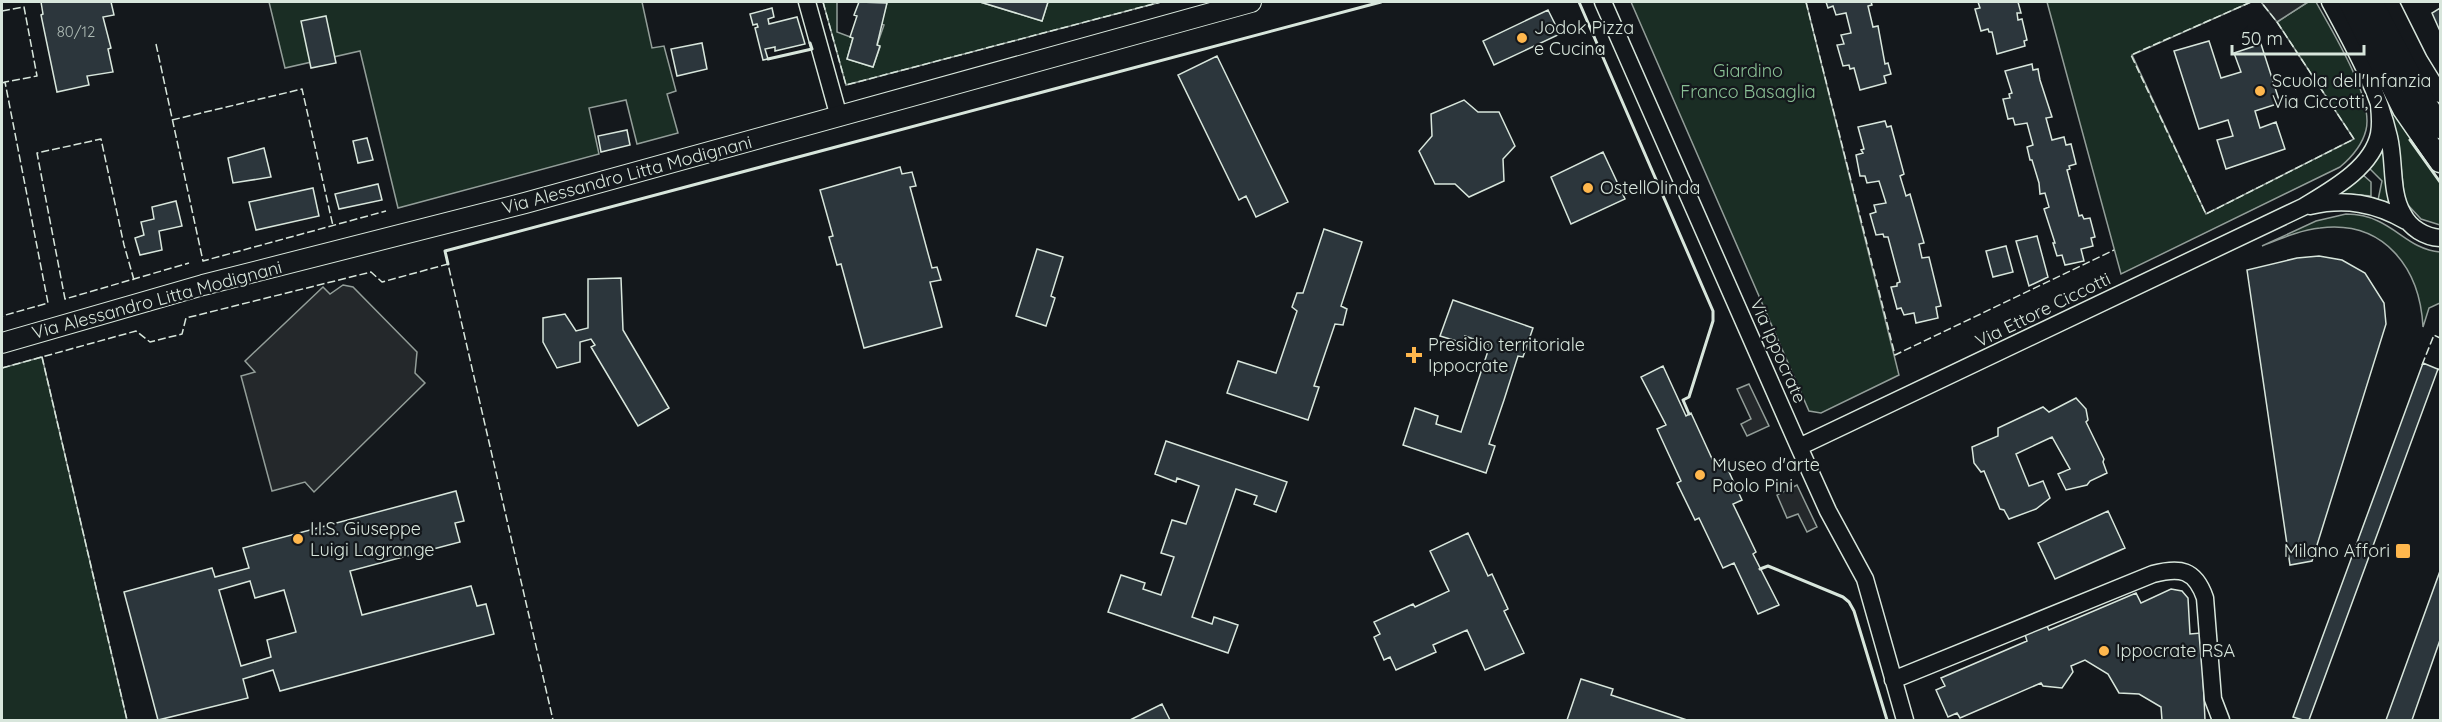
<svg xmlns="http://www.w3.org/2000/svg" width="2442" height="722" font-family="Quicksand,sans-serif">
  <style>
    .green { fill: #1a2d24; stroke: #939e99; stroke-width: 1.5 }
    .parking { fill: #24282b; stroke: #939e99; stroke-width: 1.5 }
    .building { fill: #2c363c; stroke: #d8e6dc; stroke-width: 1.5; fill-rule: evenodd }
    .lines { fill: none; stroke-linecap: round; stroke-linejoin: round }
    .minor-casing { stroke: #d8e6dc; stroke-width: 19 }
    .tertiary-casing { stroke: #d8e6dc; stroke-width: 22 }
    .secondary-casing { stroke: #d8e6dc; stroke-width: 25 }
    .minor { stroke: #14181c; stroke-width: 16 }
    .tertiary { stroke: #14181c; stroke-width: 20 }
    .secondary { stroke: #14181c; stroke-width: 22 }
    .fence { stroke: #d8e6dc; stroke-width: 1.5; stroke-dasharray: 8 3; stroke-linecap: butt }
    .wall { stroke: #d8e6dc; stroke-width: 3 }
    .poi-dot { fill: #ffb74d; stroke: #14181c; stroke-width: 2 }
    .labels { text-anchor: middle; stroke-width: 4.5; stroke-linejoin: round; paint-order: stroke }
    .number-label { font-size: 15px; fill: #adbab4 }
    .poi-label { font-size: 18px; fill: #d8e6dc; stroke: #14181c; text-anchor: start }
    .park-label { font-size: 18px; fill: #8ac095; stroke: #14181c }
    .street-label { font-size: 18px; fill: #d8e6dc; stroke: #14181c }
  </style>
  <rect width="100%" height="100%" fill="#14181c"/>
  <!-- green -->
  <path class="green" d="M269 2H642L652 48 664 46 676 91 667 94 678 133 637 144 626 100 589 108 599 154 398 208 360 51 285 68Z
    M823 2H837V32L853 38 847 59 873 67 880 47 877 45 884 25 881 24 887 3 885 2H980L1042 21 1048 2H1161L846 85Z
    M1631 2H1806L1899 375 1821 413 1809 411Z
    M2047 2H2251L2132 55 2206 214 2354 139 2277 22 2308 2H2316C2332 31 2374 98 2366 130 2362 146 2352 157 2340 167L2121 274Z
    M2379 82 2402 126 2440 182V225L2421 219 2407 204 2404 194 2400 157Z
    M2380 148 2385 149 2390 203 2378 200 2382 181 2368 167Z
    M2362 174 2371 182V196L2348 194 2335 196Z
    M2346 214C2357 214 2368 216 2378 221 2400 231 2414 250 2440 252V303L2429 308 2423 327C2420 268 2384 220 2320 228 2300 230 2280 239 2262 246L2316 221Z
    M42 357 127 720H2V368Z"/>
  <!-- parking -->
  <path class="parking" d="M2261 2H2308L2277 22Z
    M343 285 353 287 417 352 415 373 425 383 314 492 305 482 272 491 241 376 255 372 245 361 323 287 330 294Z
    M1749 384 1769 426 1747 436 1741 424 1751 419 1737 389Z
    M1797 485 1817 527 1807 532 1798 514 1787 518 1777 495Z"/>
  <!-- building -->
  <path class="building" d="M41 2H111L114 15 103 17 111 48 108 49 113 72 87 76 89 85 57 92 41 15 43 14Z
    M859 2 887 3 877 45 880 46 873 67 847 59 853 38 850 37 857 16 854 15Z
    M980 2H1048L1042 21Z
    M1826 2H1871L1872 5 1868 6 1873 27 1878 26 1885 64 1888 63 1891 74 1884 76 1886 83 1860 90 1854 68 1850 69 1849 65 1843 66 1837 45 1844 44 1841 35 1851 33 1846 13 1836 15 1833 6 1828 8Z
    M1978 2H2018L2021 13H2017L2018 20 2022 19 2027 40 2024 41 2025 46 1997 54 1992 32H1989L1988 29 1981 31 1975 9 1980 8Z
    M772 8 774 17 768 19 769 24 797 17 805 44 775 51V47L765 49 768 59 763 60 755 28 758 27 757 24 753 25 750 14Z
    M2440 8V31L2432 13Z
    M1548 10 1560 34 1494 65 1483 41Z
    M326 16 336 63 311 68 301 21Z
    M2209 41 2221 78 2241 72 2234 53 2261 44 2280 103 2255 111 2260 128 2276 122 2285 149 2226 169 2217 140 2233 136 2228 120 2199 129 2174 51Z
    M702 43 707 69 677 76 671 49Z
    M1217 56 1288 202 1256 217 1246 196 1239 200 1178 75Z
    M2032 64 2033 70 2038 69 2040 80 2052 117 2046 118 2052 140 2064 137 2066 145 2071 144 2076 164 2069 166 2070 169 2067 170 2079 216 2082 215 2084 219 2090 218 2095 237 2091 238 2093 246 2081 249 2084 261 2065 265 2062 255 2057 256 2053 243H2055L2044 209 2049 207 2045 193 2040 194 2039 183 2032 160H2030L2027 147 2033 145 2027 123 2015 125 2013 118 2008 119 2003 99 2010 98 2009 94 2012 93 2005 71Z
    M1464 100 1478 112H1499L1515 146 1503 159 1504 181 1469 197 1455 184H1435L1419 151 1432 136 1431 114Z
    M1885 121 1887 127 1891 126 1904 174 1900 176 1906 196 1910 194 1924 243 1919 244 1922 258 1929 257 1941 306 1936 307 1938 318 1916 323 1914 313 1904 315 1901 308 1897 309 1891 287 1897 286V283L1900 282 1888 237H1884L1883 234 1876 235 1870 214 1876 212 1874 205 1886 203 1879 181 1867 183 1865 176H1860L1856 155 1863 153 1861 150 1864 149 1858 127Z
    M627 130 630 145 601 152 598 136Z
    M367 138 373 160 358 163 353 141Z
    M264 148 271 177 233 183 228 158Z
    M1603 152 1625 199 1571 224 1551 177Z
    M900 167 902 174 912 172 916 186 910 187 932 268 937 267 941 280 930 282 942 327 864 348 841 264 837 265 829 237 833 236 820 190Z
    M378 184 382 200 339 209 335 194Z
    M313 188 319 216 256 230 249 202Z
    M176 201 182 226 159 231 162 250 140 255 135 238 144 235 141 222 154 219 152 207Z
    M1324 229 1362 242 1341 306 1347 309 1343 325 1335 324 1314 386 1319 387 1308 420 1227 393 1238 361 1276 373 1297 311 1292 307 1297 293H1303Z
    M2037 236 2048 277 2029 286 2016 241Z
    M2006 246 2013 272 1993 277 1986 251Z
    M1037 249 1063 257 1051 296 1055 298 1046 326 1016 316Z
    M2319 256 2342 260 2365 273 2384 303 2386 324 2312 561 2290 565 2247 270 2297 258Z
    M621 278 623 330 669 408 638 426 591 347 595 345 591 339 580 342V362L557 368 543 342V318L565 314 576 331 588 328V279Z
    M1453 300 1533 328 1523 357 1518 356 1504 400 1489 444 1495 446 1486 473 1403 445 1415 408 1438 416 1436 424 1461 432 1490 345 1465 336 1463 343 1440 336Z
    M2423 363 2440 370V640L2412 720H2303L2293 717Z
    M1663 366 1686 416 1691 413 1714 463 1723 459 1742 500 1733 504 1756 552 1753 554 1779 605 1758 614 1734 563 1723 568 1699 518 1695 520 1677 483 1681 481 1657 429 1666 425 1641 377Z
    M2438 369 2440 370V571L2386 720H2309Z
    M2076 398 2086 409 2088 420 2086 422 2104 459 2103 462 2107 473 2090 481 2087 485 2066 490 2058 474 2070 469 2052 437 2016 454 2029 486 2043 481 2050 498 2036 509 2009 519 2004 510 2000 509 1984 471 1981 472 1974 463 1972 447 1998 436V428L2043 407 2049 412Z
    M1166 441 1287 482 1276 512 1254 504 1257 496 1236 489 1192 617 1212 624 1214 617 1238 625 1228 653 1108 612 1121 575 1145 583 1143 589 1161 595 1174 557 1161 553 1172 520 1186 524 1199 486 1177 478 1176 482 1155 474Z
    M456 491 464 521 455 523 460 542 350 571 362 615 471 586 477 606 486 604 494 634 280 691 273 670 243 679 248 698 158 720 124 592 212 568 215 577 249 568 243 548ZM250 581 255 598 284 590 296 632 267 640 271 657 241 666 219 590Z
    M2108 511 2125 548 2055 579 2038 543Z
    M1468 533 1488 576 1492 574 1508 609 1504 611 1524 653 1485 670 1467 630 1433 645 1436 652 1396 670 1390 657 1384 660 1374 637 1380 634 1374 622 1413 604 1415 607 1449 591 1430 551Z
    M2171 589 2182 591 2188 598 2190 634 2201 633 2205 720H2162L2161 707 2139 694 2119 693 2108 674 2085 660 2071 666 2073 672 2062 688 2043 686 2041 683 1960 718 1957 713 1948 717 1936 690 1945 686 1941 678 2027 641 2024 631 2045 622 2049 630 2136 593 2141 603Z
    M1581 679 1613 689 1611 695 1687 720H1567Z
    M1162 704 1170 720H1130Z"/>
  <g class="lines">
    <defs>
      <path id="minor" d="M807 2 839 117
        M1603 2 1799 447 1828 511 1865 579 1905 720
        M2330 2C2353 45 2378 89 2389 137 2395 162 2390 192 2403 214 2410 228 2425 237 2440 238
        M2390 2 2419 60 2440 94
        M2310 206C2345 198 2375 203 2406 221
        M1799 447 2303 207C2331 190 2372 168 2379 134 2381 124 2380 114 2379 105
        M1893 680 2153 574C2180 567 2195 569 2205 598L2213 699 2221 720"/>
      <path id="tertiary" d="M2 343 203 285 525 203 1251 2"/>
      <path id="secondary" d="M2350 2 2404 109 2440 161
        M2371 2 2421 97 2440 127"/>
    </defs>
    <!-- minor casing -->
    <use href="#minor" class="minor-casing"/>
    <!-- tertiary casing -->
    <use href="#tertiary" class="tertiary-casing"/>
    <!-- secondary casing -->
    <use href="#secondary" class="secondary-casing"/>
    <!-- minor -->
    <use href="#minor" class="minor"/>
    <!-- tertiary -->
    <use href="#tertiary" class="tertiary"/>
    <!-- secondary -->
    <use href="#secondary" class="secondary"/>
    <!-- fence -->
    <path class="fence" d="M823 2 846 85 1161 2
      M1806 2 1895 355 2114 250
      M2251 2 2131 55 2206 214 2354 139 2277 22 2261 2
      M2 11 24 7 37 76 5 82
      M156 44 203 261 386 211
      M2 83 5 82 48 303 2 316
      M172 120 302 89 333 226
      M134 280 124 245 101 139 37 153 65 299 189 263
      M42 357 127 720
      M2422 365 2434 335 2440 338
      M2 368 136 331 150 342 182 334 186 318 371 272 382 282 448 264 553 720"/>
    <!-- wall -->
    <path class="wall" d="M1579 2 1713 311V321L1689 397 1683 400 1689 414
      M768 59 812 49 810 43
      M2410 140 2440 182
      M448 264 445 251 1381 2
      M1760 569 1768 566 1843 597 1849 602 1854 611 1887 720"/>
  </g>
  <!-- markers -->
  <g class="poi-dot">
    <circle cx="1522" cy="38" r="6"/>
    <circle cx="2260" cy="91" r="6"/>
    <circle cx="1588" cy="188" r="6"/>
    <path d="M1411 346h6v6h6v6h-6v6h-6v-6h-6v-6h6z"/>
    <circle cx="1700" cy="475" r="6"/>
    <circle cx="298" cy="539" r="6"/>
    <rect x="2395" y="543" width="16" height="16" rx="3"/>
    <circle cx="2104" cy="651" r="6"/>
  </g>
  <g class="labels">
    <!-- number labels -->
    <g class="number-label">
      <text x="76" y="37">80/12</text>
    </g>
    <!-- poi labels -->
    <g class="poi-label">
      <text x="1534" y="34">Jodok Pizza<tspan x="1534" dy="21">e Cucina</tspan></text>
      <text x="2272" y="87">Scuola dell'Infanzia<tspan x="2272" dy="21">Via Ciccotti, 2</tspan></text>
      <text x="1600" y="194">OstellOlinda</text>
      <text x="1428" y="351">Presidio territoriale<tspan x="1428" dy="21">Ippocrate</tspan></text>
      <text x="1712" y="471">Museo d'arte<tspan x="1712" dy="21">Paolo Pini</tspan></text>
      <text x="310" y="535">I.I.S. Giuseppe<tspan x="310" dy="21">Luigi Lagrange</tspan></text>
      <text x="2390" y="557" text-anchor="end">Milano Affori</text>
      <text x="2116" y="657">Ippocrate RSA</text>
    </g>
    <!-- park labels -->
    <g class="park-label">
      <text x="1748" y="77">Giardino<tspan x="1748" dy="21">Franco Basaglia</tspan></text>
    </g>
    <!-- street labels -->
    <g class="street-label">
      <text transform="translate(627 175) rotate(-15)" y="6">Via Alessandro Litta Modignani</text>
      <text transform="translate(157 300) rotate(-15)" y="6">Via Alessandro Litta Modignani</text>
      <text transform="translate(2043 310) rotate(-26)" y="6">Via Ettore Ciccotti</text>
      <text transform="translate(1778 351) rotate(66)" y="6">Via Ippocrate</text>
    </g>
  </g>
  <!-- border -->
  <rect width="2442" height="722" fill="none" stroke="#d8e6dc" stroke-width="6"/>
  <!-- scale -->
  <path d="M2232 45v9h132v-9" fill="none" stroke="#d8e6dc" stroke-width="3"/>
  <text x="2241" y="45" font-size="18" fill="#d8e6dc" stroke="#14181c" stroke-width="4.5" paint-order="stroke">50 m</text>
</svg>
